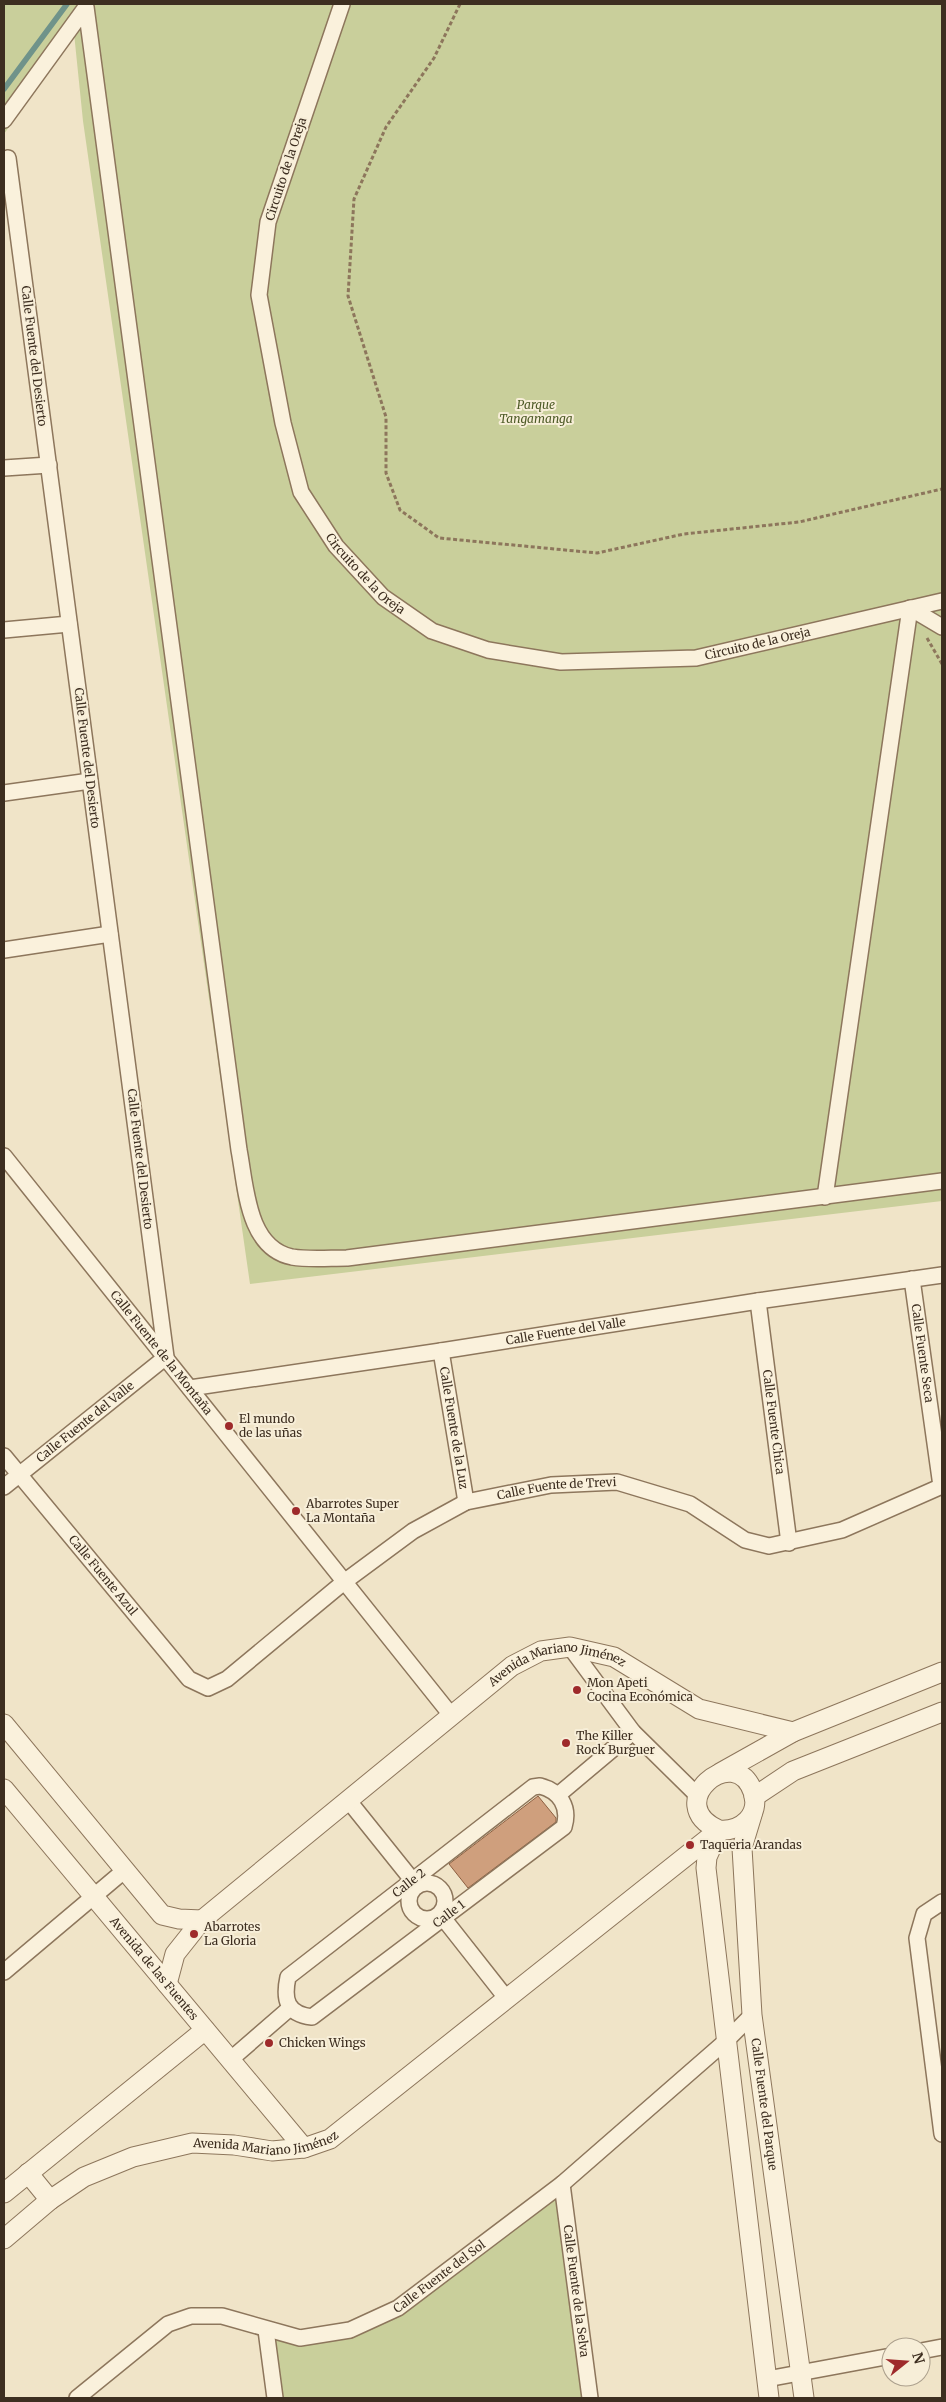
<svg xmlns="http://www.w3.org/2000/svg" width="946" height="2402" font-family="Merriweather,serif">
  <style>
    .green { fill: #c9cf9b }
    .lines { fill: none; stroke-linecap: round; stroke-linejoin: round }
    .stream { stroke: #6f938a; stroke-width: 5.5 }
    .building { fill: #cf9f7d; stroke: #8d5f41 }
    .minor-casing { stroke: #8d765c; stroke-width: 18 }
    .tertiary-casing { stroke: #8d765c; stroke-width: 21 }
    .path { stroke: #8d765c; stroke-width: 3; stroke-dasharray: 4 2.5; stroke-linecap: butt }
    .minor { stroke: #faf1dc; stroke-width: 15 }
    .tertiary { stroke: #faf1dc; stroke-width: 19 }
    .poi-dot { fill: #9e2a2b; stroke: #f7eed8; stroke-width: 2 }
    .labels { text-anchor: middle; stroke-width: 4; stroke-linejoin: round; paint-order: stroke }
    .street-label { font-size: 12px; fill: #3d2e20; stroke: #f7eed8 }
    .park-label { font-size: 12px; font-style: italic; fill: #4d5a26; stroke: #f7eed8 }
    .poi-label { font-size: 12px; fill: #3d2e20; stroke: #f7eed8; text-anchor: start }
  </style>
  <rect width="100%" height="100%" fill="#f0e4c8"/>
  <!-- green -->
  <path class="green" d="M4 4H942V1201L250 1284 83 121 74 33 4 134Z
    M562 2184 590 2398H275L266 2330 300 2338 398 2308Z"/>
  <g class="lines">
    <!-- stream -->
    <path class="stream" d="M4 89 67 4"/>
  </g>
  <!-- building -->
  <path class="building" d="M538 1796 556 1818V1822L468 1888 449 1864Z"/>
  <g class="lines">
    <defs>
      <g id="minor">
        <path id="s1" d="M342 4 268 222 259 295 283 423 301 492 336 546 383 597 432 631 488 650 561 662 696 658 942 601"/>
        <path d="M4 120 86 7 239 1150C246 1186 247 1248 292 1257 309 1260 329 1258 347 1258L942 1181"/>
        <path d="M4 468 49 465"/>
        <path d="M4 630 69 624"/>
        <path d="M4 793 90 781"/>
        <path d="M4 950 110 934"/>
        <path id="s2" d="M4 1156 451 1715"/>
        <path d="M825 1197 910 608 942 627"/>
        <path id="s3" d="M912 1279 941 1486"/>
        <path id="s4" d="M758 1301 789 1543"/>
        <path id="s5" d="M441 1351 466 1502"/>
        <path id="s6" d="M190 1388 441 1351 758 1301 942 1275"/>
        <path id="s7" d="M4 1456 189 1679 208 1688 227 1679 344 1582 413 1531 466 1502 551 1485 617 1482 690 1504 745 1540 769 1546 842 1530 942 1486"/>
        <path id="s8" d="M4 1487 166 1357 8 158"/>
        <path d="M570 1647 633 1732 698 1796"/>
        <path d="M540 1786C560 1791 570 1807 564 1827L312 2017C287 2014 283 2000 288 1977L533 1787Z"/>
        <path d="M558 1795 633 1732"/>
        <path d="M348 1800 417 1886"/>
        <circle cx="427" cy="1901" r="18"/>
        <path d="M942 1902 924 1914 917 1938 942 2134"/>
        <path d="M440 1914 507 1999"/>
        <path d="M4 1972 125 1870"/>
        <path d="M230 2060 290 2008"/>
        <path id="s9" d="M562 2184 590 2398"/>
        <path d="M266 2330 275 2398"/>
        <path d="M921 2351 942 2347"/>
        <path d="M767 2379 891 2356"/>
        <path id="s10" d="M77 2398 168 2324 191 2316H222L300 2338 350 2330 398 2308 562 2184 726 2041 752 2015"/>
      </g>
      <g id="tertiary">
        <path d="M4 1724 162 1915 179 1919 202 1920"/>
        <path d="M720 1773 793 1732 942 1672"/>
        <path id="s11" d="M4 1789 304 2148"/>
        <path d="M754 1797 793 1771 942 1712"/>
        <path id="s12" d="M752 1815 742 1848 752 2015 804 2398"/>
        <path d="M718 1833 707 1857 706 1868 769 2398"/>
        <path id="s13" d="M167 1984 175 1954 202 1920 512 1666 541 1651 570 1647 614 1657 699 1709 793 1732"/>
        <path d="M28 2173 50 2200"/>
        <path d="M4 2193 205 2030"/>
        <path id="s14" d="M4 2239 50 2200 84 2177 133 2157 192 2143 234 2145 272 2151 304 2148 330 2139 719 1830C741 1832 761 1815 753 1792 735 1740 660 1804 719 1830"/>
      </g>
    </defs>
    <!-- minor casing -->
    <use href="#minor" class="minor-casing"/>
    <!-- tertiary casing -->
    <use href="#tertiary" class="tertiary-casing"/>
    <!-- path -->
    <path class="path" d="M460 4 434 58 386 127 354 199 348 296 386 417V473L400 510 439 538 597 553 684 534 799 522 942 489
      M927 638 942 664"/>
    <!-- minor -->
    <use href="#minor" class="minor"/>
    <!-- tertiary -->
    <use href="#tertiary" class="tertiary"/>
  </g>
  <!-- markers -->
  <g class="poi-dot">
    <circle cx="229" cy="1426" r="5"/>
    <circle cx="296" cy="1511" r="5"/>
    <circle cx="577" cy="1690" r="5"/>
    <circle cx="566" cy="1743" r="5"/>
    <circle cx="690" cy="1845" r="5"/>
    <circle cx="194" cy="1934" r="5"/>
    <circle cx="269" cy="2043" r="5"/>
  </g>
  <g class="labels">
    <!-- street labels -->
    <g class="street-label">
      <text transform="translate(286 169) rotate(-72)" y="4">Circuito de la Oreja</text>
      <text transform="translate(34 356) rotate(83)" y="4">Calle Fuente del Desierto</text>
      <text dy="4" stroke="none"><textPath href="#s1" startOffset="610">Circuito de la Oreja</textPath></text>
      <text dy="4" stroke="none"><textPath href="#s1" startOffset="1030">Circuito de la Oreja</textPath></text>
      <text transform="translate(87 758) rotate(83)" y="4">Calle Fuente del Desierto</text>
      <text transform="translate(140 1159) rotate(83)" y="4">Calle Fuente del Desierto</text>
      <text dy="4" stroke="none"><textPath href="#s6" startOffset="380">Calle Fuente del Valle</textPath></text>
      <text dy="4" stroke="none"><textPath href="#s2" startOffset="252">Calle Fuente de la Montaña</textPath></text>
      <text dy="4" stroke="none"><textPath href="#s3" startOffset="75">Calle Fuente Seca</textPath></text>
      <text dy="4" stroke="none"><textPath href="#s8" startOffset="104">Calle Fuente del Valle</textPath></text>
      <text dy="4" stroke="none"><textPath href="#s4" startOffset="122">Calle Fuente Chica</textPath></text>
      <text dy="4" stroke="none"><textPath href="#s5" startOffset="78">Calle Fuente de la Luz</textPath></text>
      <text dy="4" stroke="none"><textPath href="#s7" startOffset="722">Calle Fuente de Trevi</textPath></text>
      <text dy="4" stroke="none"><textPath href="#s7" startOffset="155">Calle Fuente Azul</textPath></text>
      <text dy="4" stroke="none"><textPath href="#s13" startOffset="521">Avenida Mariano Jiménez</textPath></text>
      <text transform="translate(409 1883) rotate(-38)" y="4">Calle 2</text>
      <text transform="translate(449 1914) rotate(-37)" y="4">Calle 1</text>
      <text dy="4" stroke="none"><textPath href="#s11" startOffset="234">Avenida de las Fuentes</textPath></text>
      <text dy="4" stroke="none"><textPath href="#s12" startOffset="292">Calle Fuente del Parque</textPath></text>
      <text dy="4" stroke="none"><textPath href="#s14" startOffset="290">Avenida Mariano Jiménez</textPath></text>
      <text dy="4" stroke="none"><textPath href="#s10" startOffset="409">Calle Fuente del Sol</textPath></text>
      <text dy="4" stroke="none"><textPath href="#s9" startOffset="108">Calle Fuente de la Selva</textPath></text>
    </g>
    <!-- park labels -->
    <g class="park-label">
      <text x="536" y="409">Parque<tspan x="536" dy="14">Tangamanga</tspan></text>
    </g>
    <!-- poi labels -->
    <g class="poi-label">
      <text x="239" y="1423">El mundo<tspan x="239" dy="14">de las uñas</tspan></text>
      <text x="306" y="1508">Abarrotes Super<tspan x="306" dy="14">La Montaña</tspan></text>
      <text x="587" y="1687">Mon Apeti<tspan x="587" dy="14">Cocina Económica</tspan></text>
      <text x="576" y="1740">The Killer<tspan x="576" dy="14">Rock Burguer</tspan></text>
      <text x="700" y="1849">Taqueria Arandas</text>
      <text x="204" y="1931">Abarrotes<tspan x="204" dy="14">La Gloria</tspan></text>
      <text x="279" y="2047">Chicken Wings</text>
    </g>
  </g>
  <!-- border -->
  <rect width="946" height="2402" fill="none" stroke="#3d2e20" stroke-width="10"/>
  <!-- north arrow -->
  <g transform="translate(906 2362) rotate(73)"><circle r="24" fill="#f7eed8" stroke="#ada18e"/>
  <path d="M0-4L9 19L0 12L-9 19Z" fill="#9e2a2b"/>
  <text y="-8" font-size="14" font-weight="bold" text-anchor="middle" fill="#3d2e20">N</text>
  </g>
</svg>
